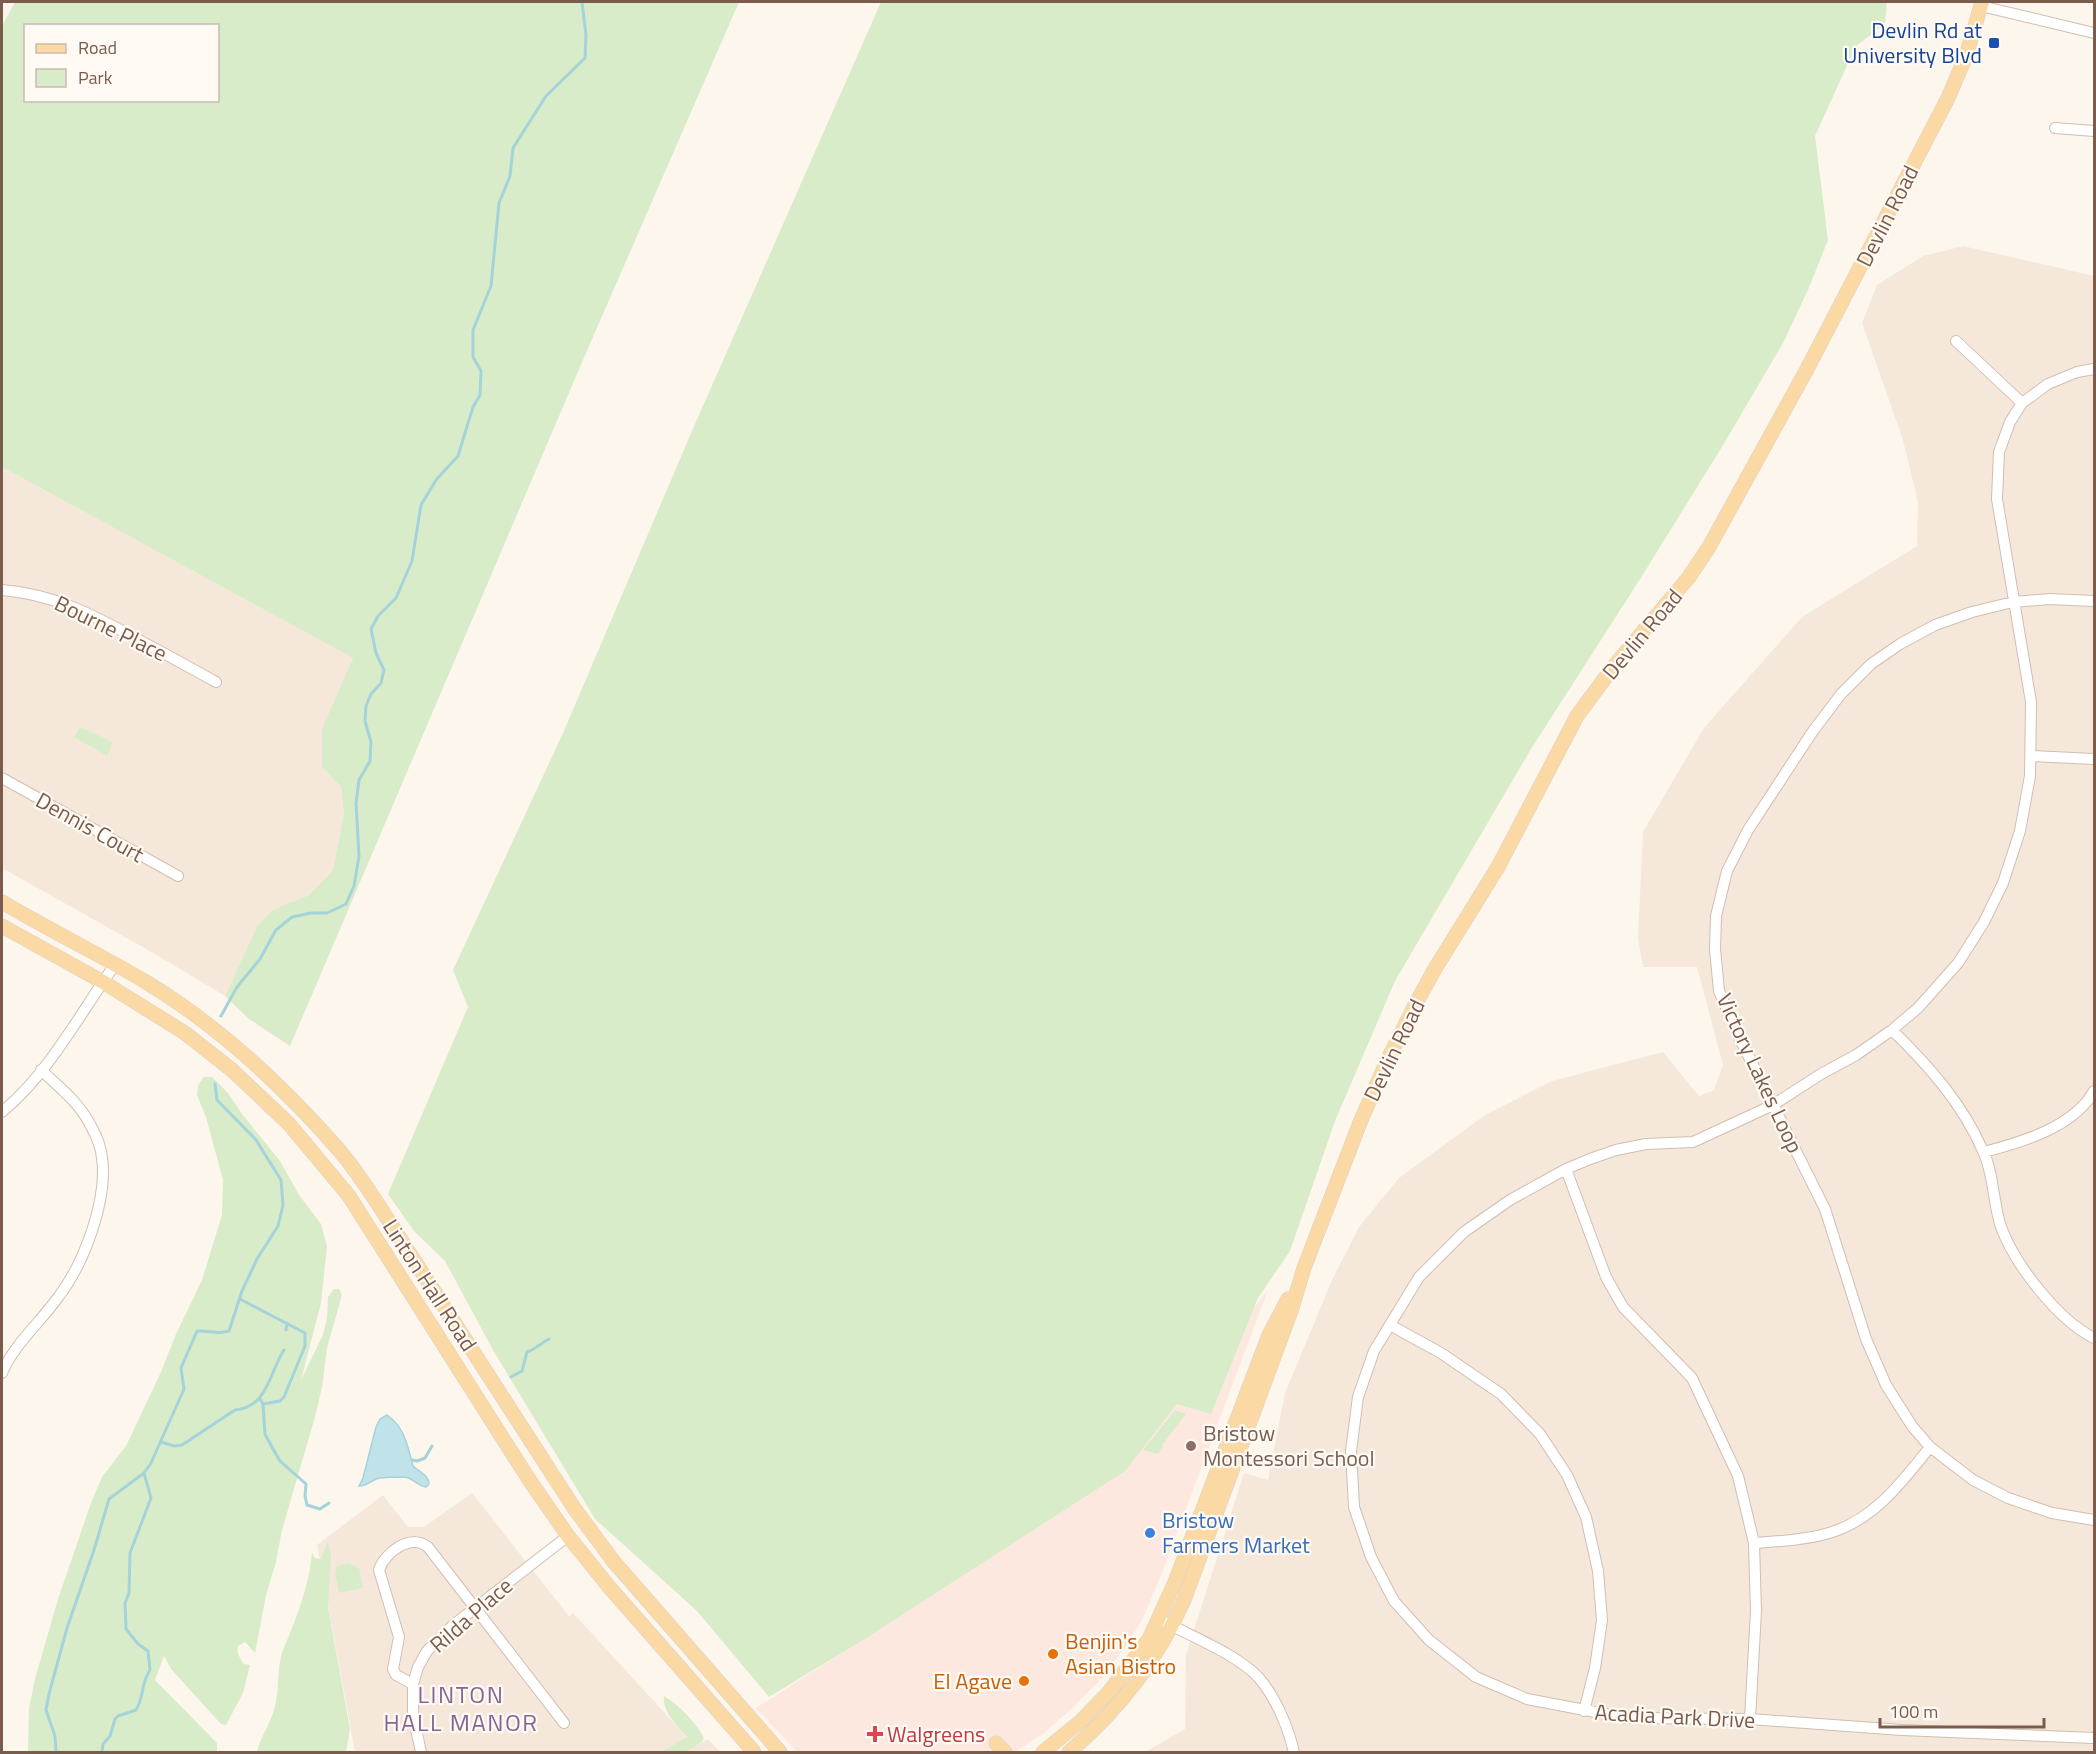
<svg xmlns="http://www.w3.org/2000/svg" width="2096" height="1754" font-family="'Titillium Web',sans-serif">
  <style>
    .residential { fill: #f5e8da }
    .commercial { fill: #fde8e0 }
    .green { fill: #d8ecc9; fill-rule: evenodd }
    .water { fill: #bfe3e8; stroke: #a5d3da; stroke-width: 1.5 }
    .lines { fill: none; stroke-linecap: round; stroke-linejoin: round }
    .stream { stroke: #a5d3da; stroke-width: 3 }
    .minor-casing { stroke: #d1beb0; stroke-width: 12 }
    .major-casing { stroke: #dad1cd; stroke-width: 15 }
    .minor { stroke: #fff; stroke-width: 10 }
    .major { stroke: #fbd9a5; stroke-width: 14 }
    .transit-dot { fill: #1a4fb4; stroke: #fffaf3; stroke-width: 2 }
    .education-dot { fill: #8d6e63; stroke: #fffaf3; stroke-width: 2 }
    .shop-dot { fill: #3f7fe0; stroke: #fffaf3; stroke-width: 2 }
    .food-dot { fill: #e8710a; stroke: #fffaf3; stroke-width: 2 }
    .health-dot { fill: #e0444e; stroke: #fffaf3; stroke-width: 2 }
    .labels { text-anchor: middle; stroke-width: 4.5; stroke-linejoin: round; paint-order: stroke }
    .transit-label { font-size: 22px; fill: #164399; stroke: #fffaf3; text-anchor: end }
    .street-label { font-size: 22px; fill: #7a5c4d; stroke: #fffaf3 }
    .education-label { font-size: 22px; fill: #785e54; stroke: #fffaf3; text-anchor: start }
    .shop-label { font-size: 22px; fill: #366cbe; stroke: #fffaf3; text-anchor: start }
    .food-label { font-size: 22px; fill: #c56008; stroke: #fffaf3; text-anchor: start }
    .health-label { font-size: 22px; fill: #be3a42; stroke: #fffaf3; text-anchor: start }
    .neighbourhood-label { font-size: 24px; letter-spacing: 1.5px; fill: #846695; stroke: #fffaf3 }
  </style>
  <rect width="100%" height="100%" fill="#fdf6ec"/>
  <!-- residential -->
  <path class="residential" d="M1963 246 2094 276V1752H1145L1185 1729 1186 1655 1244 1473 1268 1480 1285 1393 1332 1280 1359 1227 1399 1178 1485 1115 1552 1081 1663 1052 1699 1096 1714 1090 1723 1065 1697 967H1643L1638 938 1643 832 1704 728 1802 617 1917 546 1918 502 1903 440 1862 323 1877 285 1923 256Z
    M2 467 353 658 322 767 341 787 344 813 333 870 309 895 272 910 257 926 225 996 155 954 2 868Z
    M472 1493 569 1616 573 1613 695 1746 708 1739 720 1752H355L317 1545 383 1495 408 1527H424Z"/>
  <!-- commercial -->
  <path class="commercial" d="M1268 1290 1160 1578 1141 1622 1123 1650 1097 1683 1069 1711 1044 1733 1015 1752H797L756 1708 947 1585 1178 1403Z"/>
  <!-- green -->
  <path class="green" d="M15 2H739L586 353 290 1046 249 1019 225 996 257 926 272 910 309 895 333 870 344 813 341 787 322 767V729L353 658 2 467V26ZM26 26H218V100H26Z
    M881 2H1887L1885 24 1856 46 1815 136 1828 240 1808 290 1783 343 1725 442 1642 576 1531 749 1395 981 1335 1121 1290 1251 1258 1298 1211 1414 1177 1404 1125 1471 863 1640 769 1697 697 1611 595 1519 493 1350 445 1261 414 1231 388 1194 468 1007 453 970 563 733 695 424Z
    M80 727 113 742 107 756 74 737Z
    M204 1077H212L228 1093 242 1114 280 1161 299 1195 321 1224 327 1246 321 1303 301 1380 323 1335 327 1318 328 1297 334 1289H339L342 1295 327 1348 322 1387 315 1417 282 1530 276 1562 266 1595 255 1653 245 1642 238 1646C236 1653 240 1658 244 1664L250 1665 243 1693 226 1725 221 1724 171 1669 164 1656 155 1680 217 1743V1752H28L29 1708 35 1679 58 1599 91 1503 102 1477 126 1446 161 1372 176 1334 202 1280 222 1215 223 1180 206 1117 197 1095 198 1085Z
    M1175 1410 1186 1414 1162 1445 1163 1446 1158 1454 1143 1450Z
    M328 1541 331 1555 328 1607 350 1729 346 1752H257C260 1738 270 1724 274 1710 280 1691 276 1669 283 1650 296 1619 309 1587 312 1553L315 1558 321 1559Z
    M349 1563 359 1568 363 1588 339 1593 335 1573 337 1566Z
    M664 1696C680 1706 695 1721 704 1738L702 1742 685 1752H661L687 1737C677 1725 662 1712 664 1696Z"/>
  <!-- water -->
  <path class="water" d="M387 1415C405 1427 408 1448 413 1466 419 1472 429 1475 429 1484L426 1487C417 1486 413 1478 405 1477 399 1477 382 1477 376 1479 370 1482 366 1486 359 1486L363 1478 376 1427 380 1419Z"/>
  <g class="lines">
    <!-- stream -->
    <path class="stream" d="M221 1016 237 987 260 959 276 930 292 917 311 913H327L346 904 354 886 359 856 356 803 359 780 370 761 371 742 365 721 366 706 371 694 381 683 384 670 376 653 371 629 378 616 396 598 412 561 421 505 436 480 458 456 473 407 480 395 481 371 473 357V330L491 286 499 203 510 176 513 148 546 96 585 58 586 35 582 2
      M240 1299 305 1333V1346L284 1397 280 1401 263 1404
      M286 1330 287 1323
      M511 1377 522 1371 527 1352C536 1349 541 1343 549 1339
      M260 1399 263 1404 265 1434 273 1449 280 1461 306 1484 305 1496 307 1505 320 1509 329 1503
      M161 1442 174 1446 182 1445 235 1410C268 1407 269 1373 284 1350
      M412 1460 417 1461 425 1458 432 1446
      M56 1752 55 1736 46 1710 49 1694 67 1628 94 1550 109 1499 144 1473 151 1463 184 1389 181 1368 197 1331C210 1330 217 1335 229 1331L242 1291 257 1259 278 1226 283 1205 281 1180 256 1140 217 1100 215 1084
      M102 1752 103 1744 110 1736 115 1719 118 1716 136 1710C145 1695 140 1685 150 1670L148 1651 138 1644 126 1629 125 1603 129 1593 130 1553 151 1498 144 1473"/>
    <defs>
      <path id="minor" d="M1981 6 2094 33
        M2055 128 2094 131
        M1956 341 2022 403
        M2094 369 2077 372 2048 384 2022 403 2010 422 1999 452 1997 499 2031 702 2030 776 2020 831 2003 883 1984 922 1958 963 1918 1008 1892 1030 1856 1055 1821 1074 1773 1105 1693 1142 1646 1144 1616 1150 1590 1159 1566 1169 1510 1200 1464 1232 1419 1277 1374 1351 1358 1397 1351 1451 1354 1507 1371 1557 1394 1601 1429 1640 1476 1677 1527 1699 1627 1718 1750 1719 1902 1730 2094 1738
        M2 590C52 594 92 614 135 638 162 652 189 667 216 682
        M2094 601 2050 599 2013 602 1972 612 1935 625 1900 644 1871 664 1841 694 1813 731 1748 830 1727 871 1716 916 1715 949 1719 991 1737 1033 1825 1209 1866 1339 1886 1385 1912 1426 1930 1447 1973 1480 2008 1498 2052 1513 2094 1520
        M2032 756 2094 759
        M2 778 178 876
        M1892 1030C1929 1066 1962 1103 1983 1151 1994 1174 1993 1203 2001 1227 2015 1265 2058 1320 2094 1338
        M2 1112C49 1073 79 1015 114 966
        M1984 1152C2022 1142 2074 1127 2094 1091
        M1566 1169 1606 1277 1623 1307 1692 1378 1738 1476 1754 1543 1756 1611 1750 1719
        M1390 1325 1441 1353 1501 1394 1540 1434 1567 1475 1586 1517 1598 1571 1602 1620 1595 1668 1584 1711
        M2 1373C14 1344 41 1322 59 1296 84 1263 108 1200 102 1158 101 1148 97 1137 92 1128 81 1104 60 1088 41 1070
        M1754 1543C1779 1541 1805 1540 1829 1533 1874 1520 1902 1482 1930 1447
        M1159 1619C1188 1635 1237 1654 1259 1678 1276 1698 1288 1727 1294 1752
        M413 1684 396 1675 393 1669 399 1637 379 1570C385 1552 411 1533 428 1547L564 1723
        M421 1752 413 1716V1684L418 1667 427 1651 452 1626 568 1536"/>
      <path id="major" d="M2 902C49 930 99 954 146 982 219 1026 283 1086 339 1150 352 1165 363 1182 374 1198L574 1508 614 1562 780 1752
        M2 926 103 982 185 1033 232 1070 289 1124 349 1196 528 1478 568 1536 610 1588 754 1752
        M996 1743 1005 1752
        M1043 1752 1081 1721 1109 1692 1149 1639 1175 1582 1269 1335 1288 1299
        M1069 1752C1118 1711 1158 1659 1184 1600L1291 1311 1304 1268 1361 1120 1387 1061 1416 1003 1436 967 1498 867 1577 716 1614 666 1689 577 1709 547 1806 371 1948 98 1966 56 1982 2"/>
    </defs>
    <!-- minor casing -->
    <use href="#minor" class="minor-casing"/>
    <!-- major casing -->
    <use href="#major" class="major-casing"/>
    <!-- minor -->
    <use href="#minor" class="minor"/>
    <!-- major -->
    <use href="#major" class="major"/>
  </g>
  <!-- markers -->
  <rect class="transit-dot" x="1988" y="37" width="12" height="12" rx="3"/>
  <circle class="education-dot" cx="1191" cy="1446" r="6"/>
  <circle class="shop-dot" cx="1150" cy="1533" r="6"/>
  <g class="food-dot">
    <circle cx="1053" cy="1654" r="6"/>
    <circle cx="1024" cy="1681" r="6"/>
  </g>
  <path class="health-dot" d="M872 1725h6v6h6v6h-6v6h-6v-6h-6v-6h6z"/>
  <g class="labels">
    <!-- transit labels -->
    <g class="transit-label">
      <text x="1982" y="38">Devlin Rd at<tspan x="1982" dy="25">University Blvd</tspan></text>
    </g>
    <!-- street labels -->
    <g class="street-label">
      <text transform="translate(1887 216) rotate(-63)" y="8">Devlin Road</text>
      <text transform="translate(111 628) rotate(26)" y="8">Bourne Place</text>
      <text transform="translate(1642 634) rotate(-50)" y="8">Devlin Road</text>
      <text transform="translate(90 827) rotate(29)" y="8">Dennis Court</text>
      <text transform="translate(1394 1050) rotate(-64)" y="8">Devlin Road</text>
      <text transform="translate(1760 1073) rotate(65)" y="8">Victory Lakes Loop</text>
      <text transform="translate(430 1285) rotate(57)" y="8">Linton Hall Road</text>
      <text transform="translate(471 1615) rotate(-41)" y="8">Rilda Place</text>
      <text transform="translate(1675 1716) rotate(3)" y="8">Acadia Park Drive</text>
    </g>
    <!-- education labels -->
    <g class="education-label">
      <text x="1203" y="1441">Bristow<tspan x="1203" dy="25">Montessori School</tspan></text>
    </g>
    <!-- shop labels -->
    <g class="shop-label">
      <text x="1162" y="1528">Bristow<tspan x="1162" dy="25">Farmers Market</tspan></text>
    </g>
    <!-- food labels -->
    <g class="food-label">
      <text x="1065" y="1649">Benjin's<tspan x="1065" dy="25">Asian Bistro</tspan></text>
      <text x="1012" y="1689" text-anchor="end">El Agave</text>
    </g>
    <!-- health labels -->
    <g class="health-label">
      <text x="887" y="1742">Walgreens</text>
    </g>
    <!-- neighbourhood labels -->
    <g class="neighbourhood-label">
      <text x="461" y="1703">LINTON<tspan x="461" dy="28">HALL MANOR</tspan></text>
    </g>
  </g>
  <!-- border -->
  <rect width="2096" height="1754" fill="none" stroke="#7a5c4d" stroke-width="6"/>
  <!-- legend -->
  <rect x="24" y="24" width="195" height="78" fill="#fffaf3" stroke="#cabbb1" stroke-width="1.5"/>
  <rect x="36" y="44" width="30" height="9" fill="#fbd9a5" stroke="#cabbb1" stroke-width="1.5"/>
  <text x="78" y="54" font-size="18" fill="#7a5c4d">Road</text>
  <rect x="36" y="69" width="30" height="18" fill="#d8ecc9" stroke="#cabbb1" stroke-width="1.5"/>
  <text x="78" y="84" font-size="18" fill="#7a5c4d">Park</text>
  <!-- scale -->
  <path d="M1880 1718v9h164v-9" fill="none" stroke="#7a5c4d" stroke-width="3"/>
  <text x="1889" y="1718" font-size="18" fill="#7a5c4d" stroke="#fffaf3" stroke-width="4.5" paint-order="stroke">100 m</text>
</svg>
